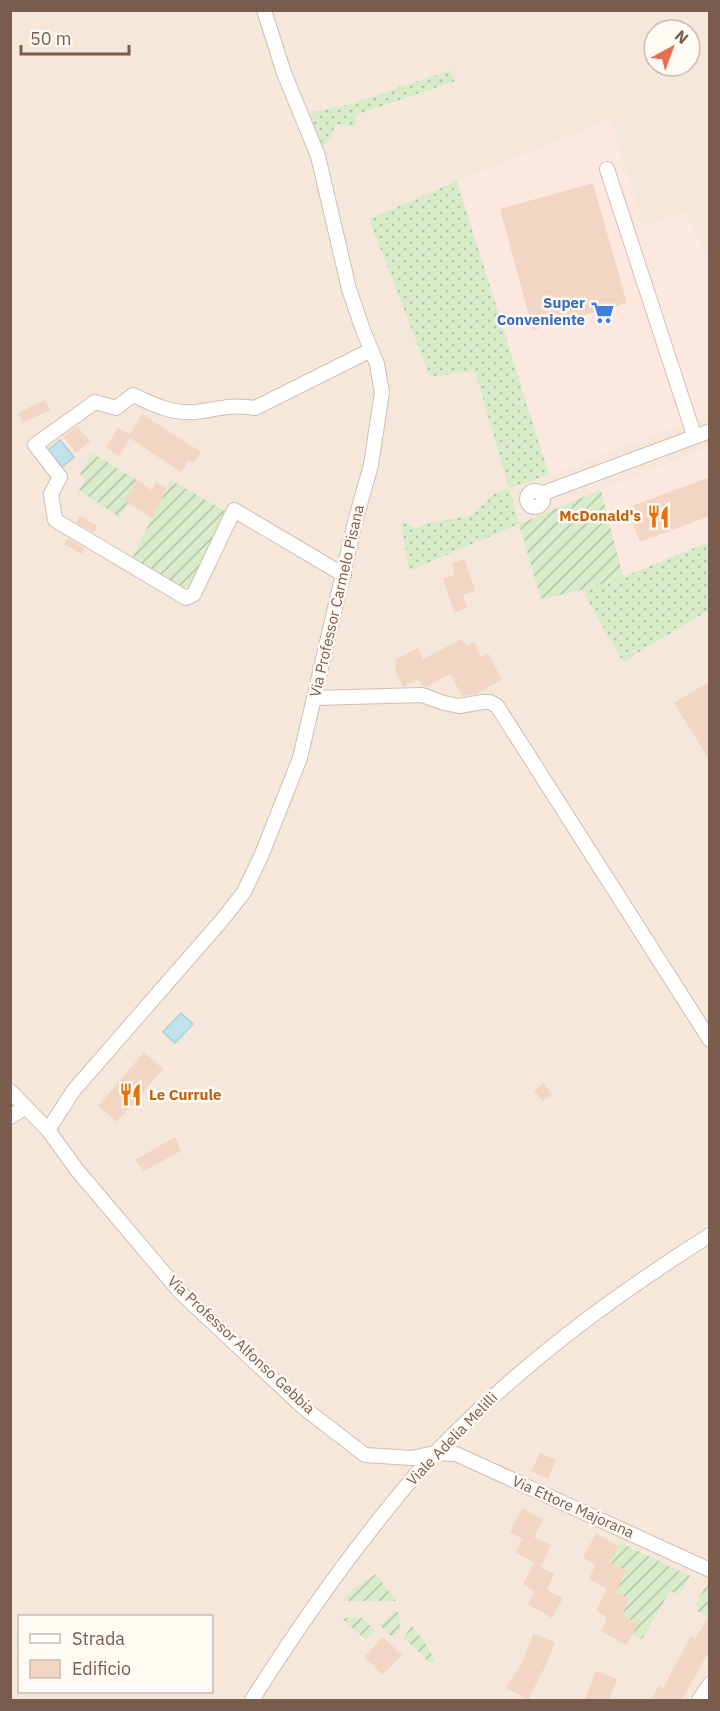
<svg xmlns="http://www.w3.org/2000/svg" width="720" height="1711" font-family="'IBM Plex Sans',sans-serif">
  <style>
    .residential { fill: #f5e8da; fill-rule: evenodd }
    .commercial { fill: #fde8e0 }
    .grass { fill: url(#grass-dots) }
    .garden { fill: url(#garden-furrows) }
    .water { fill: #bfe3e8; stroke: #a5d3da; stroke-width: 1.5 }
    .building { fill: #f3d5c3 }
    .lines { fill: none; stroke-linecap: round; stroke-linejoin: round }
    .minor-casing { stroke: #d1beb0; stroke-width: 16 }
    .minor { stroke: #fff; stroke-width: 14 }
    .labels { text-anchor: middle; stroke-width: 5; stroke-linejoin: round; paint-order: stroke }
    .shop-label { font-size: 15px; font-weight: bold; fill: #366cbe; stroke: #fffaf3; text-anchor: end }
    .food-label { font-size: 15px; font-weight: bold; fill: #c56008; stroke: #fffaf3; text-anchor: end }
    .street-label { font-size: 15px; fill: #7a5c4d; stroke: #fffaf3 }
  </style>
  <defs>
    <pattern id="grass-dots" width="8" height="8" patternUnits="userSpaceOnUse" patternTransform="scale(1.5)"><rect width="8" height="8" fill="#d8ecc9"/><path d="M2 2h.1M6 6h.1" fill="none" stroke="#b4c2a5" stroke-width="1.8" stroke-linecap="round"/></pattern>
    <pattern id="garden-furrows" width="10" height="10" patternUnits="userSpaceOnUse" patternTransform="scale(1.5)"><rect width="10" height="10" fill="#d8ecc9"/><path d="M-1 1l2-2M0 10L10 0M9 11l2-2" fill="none" stroke="#b4c2a5"/></pattern>
  </defs>
  <rect width="100%" height="100%" fill="#fdf6ec"/>
  <!-- residential -->
  <path class="residential" d="M11 11H709V1700H11ZM654 30H690V66H654ZM20 1616H212V1692H20Z"/>
  <!-- commercial -->
  <path class="commercial" d="M611 119 643 225 685 212 709 259V414L549 475 457 181Z
    M709 447V542L623 577 601 490Z"/>
  <!-- grass -->
  <path class="grass" d="M450 70 455 81 356 115 355 127 335 124 332 136 323 147 309 113 351 104Z
    M457 181 549 475 509 488 519 524 409 571 401 521 416 528 427 523 470 516 495 493 509 488 475 371 430 377 369 219Z
    M709 542V610L623 662 582 590 623 577Z"/>
  <!-- garden -->
  <path class="garden" d="M92 453 137 480 125 501 128 503 119 517 79 490 86 479 80 474Z
    M171 480 226 512 188 590 132 558Z
    M601 490 623 577 582 590 541 599 519 524Z
    M619 1542 690 1576 680 1594 670 1591 642 1639 632 1634 638 1624 622 1615 629 1599 616 1593 609 1562Z
    M376 1574 396 1601H343L351 1590Z
    M707 1584 709 1585 708 1617 698 1611 696 1603Z
    M395 1611 399 1613 400 1630 397 1634 391 1636 380 1625Z
    M361 1617 375 1630 366 1640 341 1618Z
    M411 1625 423 1639 436 1662 430 1663 404 1638 409 1630Z"/>
  <!-- water -->
  <path class="water" d="M60 440 74 457 62 467 48 450Z
    M181 1013 193 1024 175 1043 163 1032Z"/>
  <!-- building -->
  <path class="building" d="M593 183 627 303 533 330 500 209Z
    M45 400 50 410 23 423 18 413Z
    M142 414 201 452 194 463 189 460 181 472 130 438 119 456 106 447 118 428 130 434Z
    M77 426 90 441 76 453 64 437Z
    M707 478 710 484V516L640 542 627 508Z
    M137 480 152 490 156 482 167 489 152 518 125 501Z
    M80 516 97 526 94 533 76 522Z
    M67 538 85 548 82 554 64 544Z
    M465 559 475 591 463 595 467 608 454 613 443 578 455 575 452 563Z
    M462 639 466 646 474 642 481 657 488 653 502 680 476 694 462 696 450 674 426 687 422 686 418 679 403 687 395 670 396 659 418 648 423 659Z
    M710 681V761L674 703Z
    M144 1052 163 1069 117 1122 98 1106Z
    M543 1083 552 1094 543 1101 534 1091Z
    M175 1137 181 1151 144 1171 135 1160Z
    M540 1453 556 1460 548 1479 531 1471Z
    M522 1508 543 1520 534 1537 551 1545 541 1566 516 1553 522 1539 510 1532Z
    M596 1533 618 1546 609 1562 626 1571 616 1593 629 1599 622 1615 638 1624 626 1645 601 1631 607 1618 596 1610 607 1589 589 1579 595 1565 583 1558Z
    M534 1563 554 1574 547 1590 563 1598 552 1618 528 1604 534 1592 523 1584Z
    M710 1615V1650L682 1699 684 1701H650L659 1685 663 1688 691 1636 695 1639Z
    M533 1634 555 1642 545 1667 528 1700 506 1688 523 1661Z
    M383 1637 402 1655 383 1675 364 1657Z
    M596 1671 617 1679 609 1701H584Z"/>
  <g class="lines">
    <defs>
      <path id="minor" d="M607 169 694 435
        M527 499a8 8 0 1 1 16 0a8 8 0 1 1-16 0Z
        M541 494 710 431
        M344 575 234 510 194 594 186 598 55 520 51 494 60 477 35 445 95 402 116 408 133 395C152 404 172 414 195 412 219 409 229 404 255 408L371 350
        M314 698 422 695 444 703 459 706 483 702H490L497 706 710 1040
        M10 1091 48 1130 77 1170 181 1293 304 1408 365 1455 412 1458 434 1453 456 1454 710 1570
        M10 1117 26 1107
        M48 1130 74 1090 222 920 244 892 262 854 300 758 355 522 371 465 382 392 377 364 363 330 349 289 318 156 284 73 264 10
        M252 1700C291 1638 332 1579 377 1522 396 1498 415 1474 436 1452 519 1366 609 1299 710 1235
        M699 1700 710 1684"/>
    </defs>
    <!-- minor casing -->
    <use href="#minor" class="minor-casing"/>
    <!-- minor -->
    <use href="#minor" class="minor"/>
  </g>
  <!-- icons -->
  <defs>
    <symbol id="supermarket-bare" viewBox="-9 -9 18 18"><path d="M-6-5.5h2.5l.6 2H6L4.5 2H-2.5L-4.4-4H-6ZM-1.5 3.2a1.3 1.3 0 1 0 .1 0ZM3 3.2a1.3 1.3 0 1 0 .1 0Z" fill="#3f7fe0" stroke="#fffaf3" stroke-width="2.5" paint-order="stroke"/></symbol>
    <symbol id="restaurant-bare" viewBox="-9 -9 18 18"><path d="M-5-6h1v4h1v-4h1v4h1v-4h1v5L-1.5 .5V6h-2V.5L-5-1ZM5-6V6H3V1.5H1.5Q1.5-4 5-6Z" fill="#e8710a" stroke="#fffaf3" stroke-width="2.5" paint-order="stroke"/></symbol>
  </defs>
  <g fill-rule="evenodd">
    <use href="#supermarket-bare" x="586" y="296" width="33" height="33"/>
    <use href="#restaurant-bare" x="642" y="500" width="33" height="33"/>
    <use href="#restaurant-bare" x="114" y="1078" width="33" height="33"/>
  </g>
  <g class="labels">
    <!-- shop labels -->
    <g class="shop-label">
      <text x="585" y="308">Super<tspan x="585" dy="17">Conveniente</tspan></text>
    </g>
    <!-- food labels -->
    <g class="food-label">
      <text x="641" y="521">McDonald's</text>
      <text x="149" y="1100" text-anchor="start">Le Currule</text>
    </g>
    <!-- street labels -->
    <g class="street-label">
      <text transform="translate(337 601) rotate(-77)" y="5">Via Professor Carmelo Pisana</text>
      <text transform="translate(241 1345) rotate(43)" y="5">Via Professor Alfonso Gebbia</text>
      <text transform="translate(452 1439) rotate(-46)" y="5">Viale Adelia Melilli</text>
      <text transform="translate(573 1507) rotate(24)" y="5">Via Ettore Majorana</text>
    </g>
  </g>
  <!-- border -->
  <rect width="720" height="1711" fill="none" stroke="#7a5c4d" stroke-width="24"/>
  <!-- legend -->
  <rect x="18" y="1615" width="195" height="78" fill="#fffaf3" stroke="#cabbb1" stroke-width="1.5"/>
  <rect x="30" y="1634" width="30" height="9" fill="#ffffff" stroke="#cabbb1" stroke-width="1.5"/>
  <text x="72" y="1645" font-size="18" fill="#7a5c4d">Strada</text>
  <rect x="30" y="1660" width="30" height="18" fill="#f3d5c3" stroke="#cabbb1" stroke-width="1.5"/>
  <text x="72" y="1675" font-size="18" fill="#7a5c4d">Edificio</text>
  <!-- north arrow -->
  <g transform="translate(672 48) rotate(41)"><circle r="28" fill="#fffaf3" stroke="#cabbb1" stroke-width="1.5"/>
  <path d="M0-4.5L10 22L0 15L-10 22Z" fill="#e76f51"/>
  <text y="-9" font-size="16" font-weight="bold" text-anchor="middle" fill="#7a5c4d">N</text>
  </g>
  <!-- scale -->
  <path d="M21 45v9h108v-9" fill="none" stroke="#7a5c4d" stroke-width="3"/>
  <text x="30" y="45" font-size="18" fill="#7a5c4d" stroke="#fffaf3" stroke-width="4.5" paint-order="stroke">50 m</text>
</svg>
